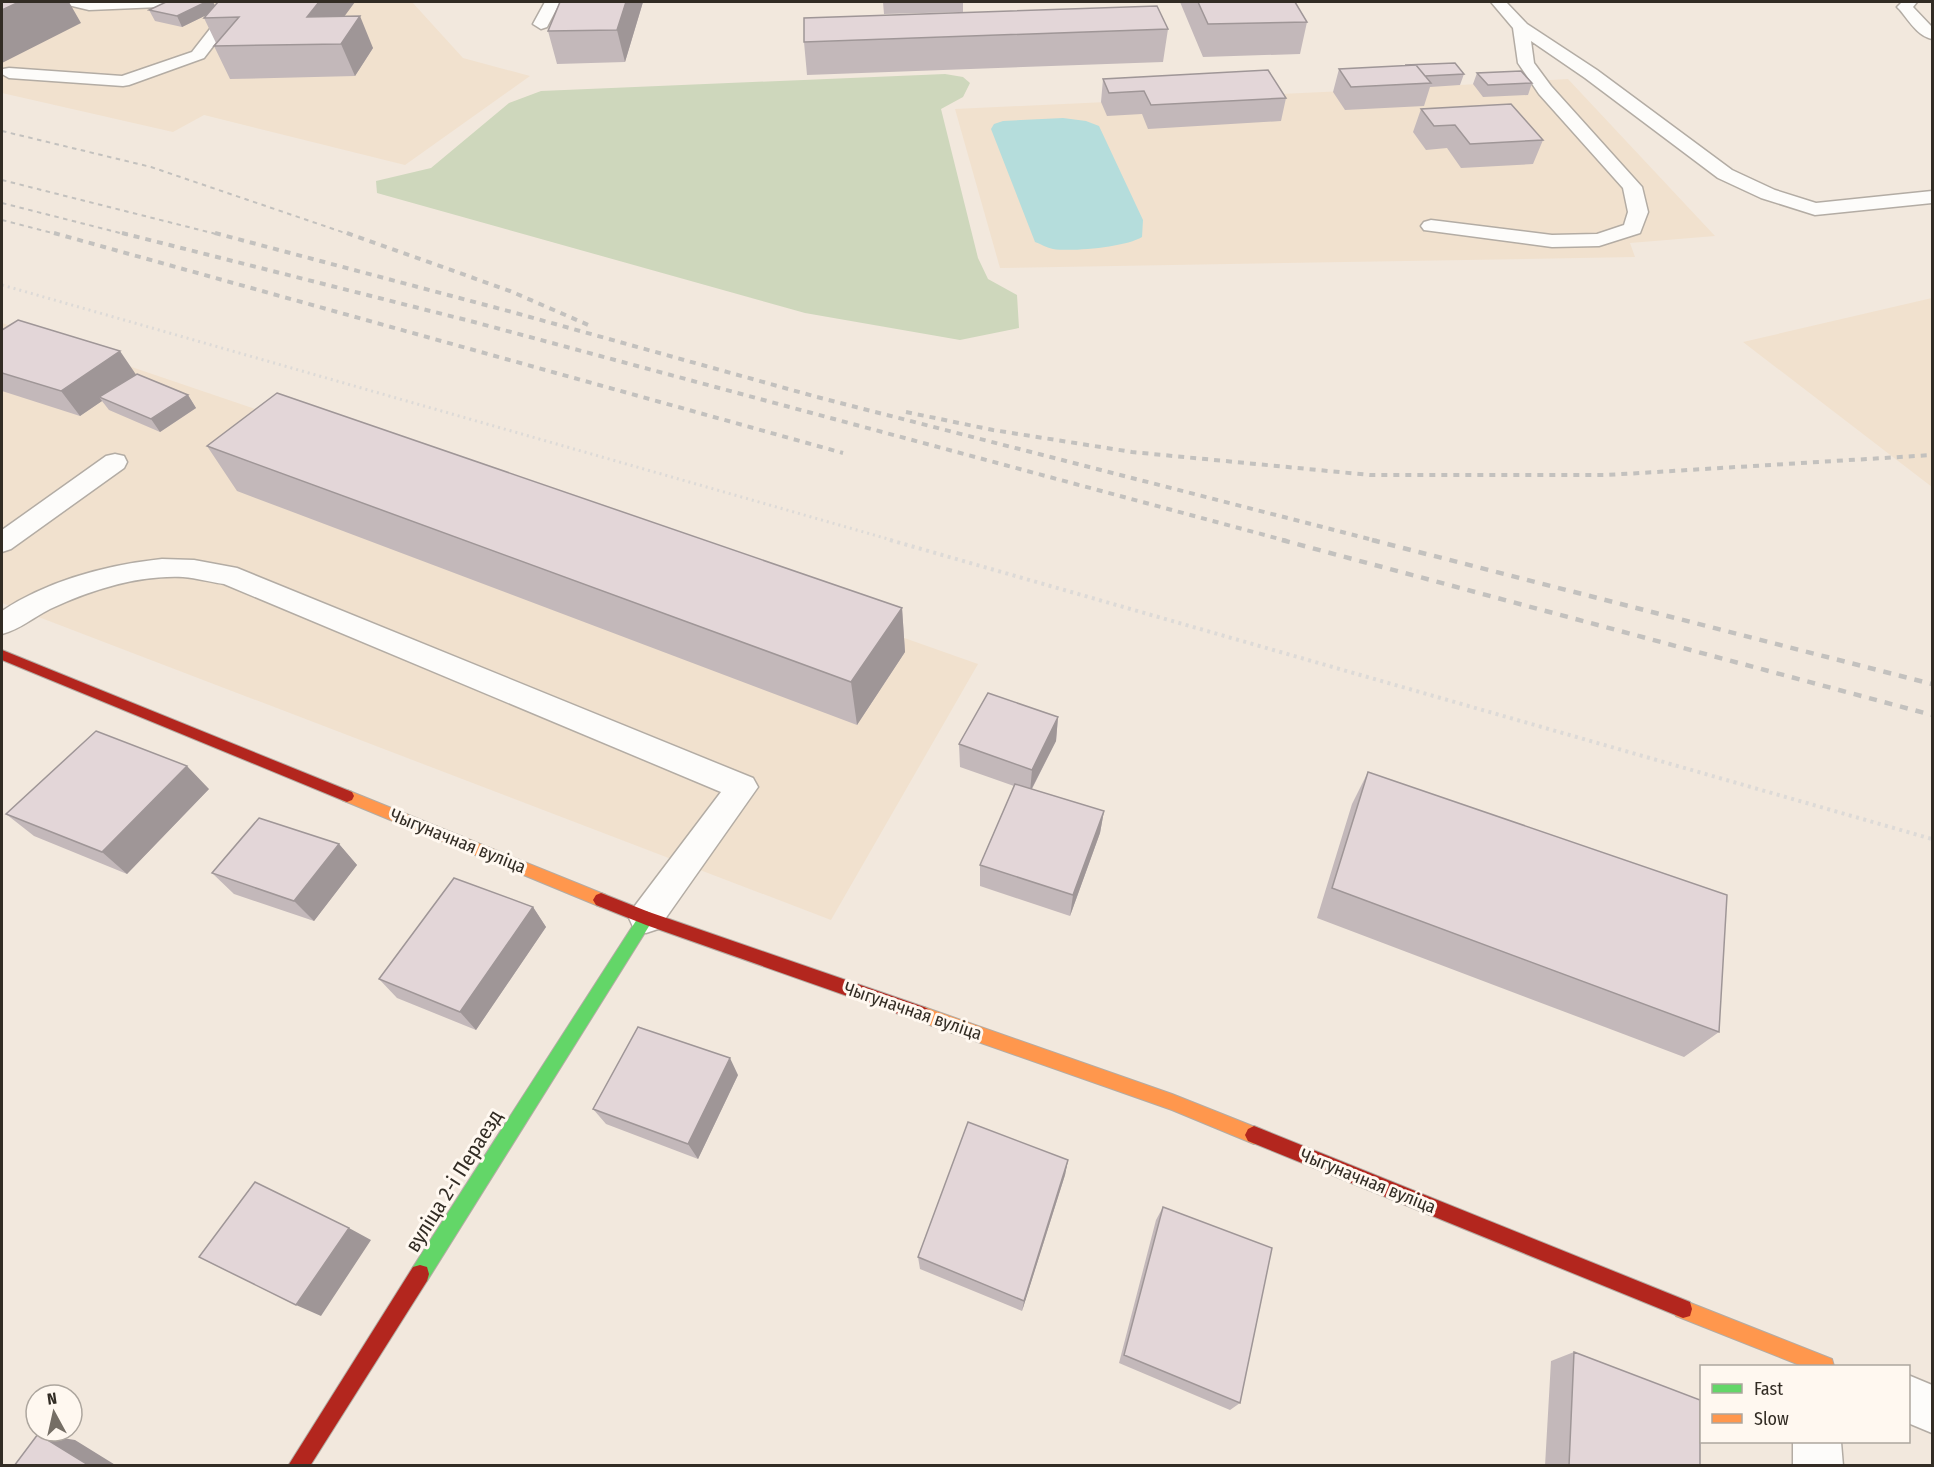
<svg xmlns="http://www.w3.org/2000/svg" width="1934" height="1467" font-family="'Fira Sans Condensed',sans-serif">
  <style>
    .built { fill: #f1e1ce }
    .green { fill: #ced7bc }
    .water { fill: #b5dddc }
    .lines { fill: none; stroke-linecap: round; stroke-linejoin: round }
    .lane-casing { stroke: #b3aca4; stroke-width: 3 }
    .street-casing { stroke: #b3aca4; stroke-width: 3 }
    .fast-casing { stroke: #b3aca4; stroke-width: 2 }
    .slow-casing { stroke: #b3aca4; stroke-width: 2 }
    .jam-casing { stroke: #b3aca4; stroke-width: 2 }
    .path-far1 { stroke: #dddad7; stroke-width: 3; stroke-dasharray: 2 4; stroke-linecap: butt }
    .path { stroke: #dddad7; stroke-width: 4; stroke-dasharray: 3 4.5; stroke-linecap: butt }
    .lane { fill: #fdfcfa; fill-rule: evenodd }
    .street { fill: #fdfcfa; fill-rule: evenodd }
    .fast { fill: #63d668; fill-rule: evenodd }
    .slow { fill: #ff974d; fill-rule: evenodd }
    .jam { fill: #b3261e; fill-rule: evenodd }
    .rail-far2 { stroke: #c3c1be; stroke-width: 2; stroke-dasharray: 4.5 4.5; stroke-linecap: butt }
    .rail-far1 { stroke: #c3c1be; stroke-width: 4; stroke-dasharray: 6 6; stroke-linecap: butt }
    .rail { stroke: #c3c1be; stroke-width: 4.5; stroke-dasharray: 8 8; stroke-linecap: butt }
    .wall { fill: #c3b8ba }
    .shaded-wall { fill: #9f9697 }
    .building { fill: #e3d6d8; stroke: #9f9697; stroke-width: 1.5 }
    .labels { text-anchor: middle; stroke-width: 6; stroke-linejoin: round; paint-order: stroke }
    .street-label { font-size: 18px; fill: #322c24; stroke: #fff8f0 }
    .near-street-label { font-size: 21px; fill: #322c24; stroke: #fff8f0 }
  </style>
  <rect width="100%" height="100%" fill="#f2e8dd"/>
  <!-- built -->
  <path class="built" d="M2 2H412L463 58 530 76 405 165 204 115 173 132 2 93Z
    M1451 75 1460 85 1568 79 1715 236 1630 243 1635 257 1000 268 955 109 1409 88Z
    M1932 298V487L1743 342Z
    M2 323 261 411 978 664 831 920 2 603Z"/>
  <!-- green -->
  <path class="green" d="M945 74 963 77 970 83 963 97 941 109 978 258 988 279 1017 295 1019 328 960 340 805 313 377 193 376 181 431 168 509 103 541 91Z"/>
  <!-- water -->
  <path class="water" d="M1063 118 1086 121 1099 126 1143 220 1142 237C1126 247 1073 252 1053 249 1047 248 1041 244 1035 242L991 129 994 124 1003 121Z"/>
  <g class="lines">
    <defs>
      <path id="lane" d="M65 2H168L160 7 89 10 68 5Z
        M231 2H247L204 58 129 85 123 86 9 78 2 74 3 69 9 68 122 76 192 52Z
        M545 2H560L547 27 541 29 533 24Z
        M1491 2H1506L1527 24 1597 70 1732 170 1775 190 1816 203 1932 191V203L1815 215 1761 198 1718 178 1585 78 1531 41 1534 63 1551 86 1642 187 1648 212 1640 233 1599 246 1552 247 1424 230 1421 226 1424 222 1431 220 1552 235 1597 234 1624 225 1628 212 1623 188 1539 94 1518 63 1513 28Z
        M1902 2H1917L1913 7 1932 27V39C1918 36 1909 21 1900 10L1897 7Z
        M115 454 124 456 127 462 124 468 11 549 2 552V530L106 456Z
        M162 559 194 560 237 568 753 778 758 787 658 929 646 933 634 929 629 918 634 907 721 792 224 584C210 582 197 578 183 577 137 575 91 590 50 609 34 617 19 630 2 634V611C49 580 107 565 162 559Z"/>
      <path id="street" d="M1908 1375 1932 1385V1433L1908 1423Z
        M1793 1442H1841L1843 1466H1793Z"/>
      <path id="fast" d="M646 911 651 913 654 918 651 923 427 1281 420 1283 413 1281 411 1274 413 1267 641 913Z"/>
      <path id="slow" d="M347 790 606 895 609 900 606 905 601 907 596 905 342 800 340 796 342 792Z
        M924 1007 1172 1094 1260 1129 1263 1135 1260 1141 1254 1144 1172 1110 924 1023 918 1020 916 1015 918 1010Z
        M1683 1300 1832 1359 1834 1366H1802L1676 1316 1674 1309 1676 1302Z"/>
      <path id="jam" d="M2 650 352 792 354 796 352 800 347 802 342 800 2 660Z
        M601 893 649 912 924 1007 930 1010 932 1015 930 1020 924 1023 646 925 596 905 593 900 596 895Z
        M1254 1126 1690 1302 1692 1309 1690 1316 1683 1318 1248 1141 1245 1135 1248 1129Z
        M420 1265 427 1267 429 1274 427 1281 310 1466H288L413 1267Z"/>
    </defs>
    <!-- lane casing -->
    <use href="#lane" class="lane-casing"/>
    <!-- street casing -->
    <use href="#street" class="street-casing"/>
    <!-- fast casing -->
    <use href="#fast" class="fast-casing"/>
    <!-- slow casing -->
    <use href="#slow" class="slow-casing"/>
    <!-- jam casing -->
    <use href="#jam" class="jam-casing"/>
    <!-- path-far1 -->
    <path class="path-far1" d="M2 285 895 541"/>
    <!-- path -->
    <path class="path" d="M890 540 1932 839"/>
    <!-- lane -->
    <use href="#lane" class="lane"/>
    <!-- street -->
    <use href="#street" class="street"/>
    <!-- fast -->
    <use href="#fast" class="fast"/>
    <!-- slow -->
    <use href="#slow" class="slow"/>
    <!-- jam -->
    <use href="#jam" class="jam"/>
    <!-- rail-far2 -->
    <path class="rail-far2" d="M2 131 151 167 351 235
      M2 180 220 235
      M2 203 128 235
      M2 220 60 235"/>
    <!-- rail-far1 -->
    <path class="rail-far1" d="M54 233 843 453
      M122 233 474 322 1287 541
      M215 233 512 312 817 397 1377 541
      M347 233 510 291 593 327
      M906 412 993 430 1132 452 1370 475H1607L1932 455"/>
    <!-- rail -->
    <path class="rail" d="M1282 540 1932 715
      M1372 540 1932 684"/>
  </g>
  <!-- wall -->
  <path class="wall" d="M166 2H213L215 5 344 16 373 48 355 76 230 79 214 46 216 43 204 18 206 15 182 27 155 21 149 10Z
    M643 2 625 62 557 64 548 31Z
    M883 2H963V12L884 14Z
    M1180 2H1295L1307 22 1300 54 1203 57Z
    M1168 29 1163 62 807 75 804 42Z
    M1339 69 1464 74 1460 85 1430 87 1424 106 1345 110 1333 92Z
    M1477 73 1532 83 1528 95 1483 97 1473 84Z
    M1103 79 1286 98 1281 121 1148 129 1142 114 1107 116 1101 102Z
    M1421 109 1543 140 1533 164 1461 168 1447 148 1426 150 1413 132Z
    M2 330 136 374 188 395 196 408 160 432 109 410 102 401 80 416 2 391Z
    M207 446 902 608 905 652 857 725 237 491Z
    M1058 717 1056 741 1032 789 1104 811 1100 833 1070 916 980 886V865L1014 786 960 767 959 744Z
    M1368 772 1719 1032 1684 1057 1317 918 1352 804Z
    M209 789 127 874 34 836 6 814Z
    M339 844 357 865 314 921 234 894 212 873Z
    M533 907 546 927 476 1030 397 998 379 979Z
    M738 1075 698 1159 606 1124 593 1109Z
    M1068 1160 1065 1175 1022 1311 920 1269 918 1257Z
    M1163 1207 1240 1403 1230 1410 1119 1363 1156 1220Z
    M1574 1352 1700 1466H1545L1551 1361Z"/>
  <!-- shaded-wall -->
  <path class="shaded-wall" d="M19 2H69L81 23 2 63V10Z
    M206 2H213L217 10 182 27 177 16Z
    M319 2H355L324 44 307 17Z
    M626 2H643L625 62 617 30Z
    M360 16 373 48 355 76 341 44Z
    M120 351 137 376 99 397 102 401 80 416 61 391Z
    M188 395 196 408 160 432 151 419Z
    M902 608 905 652 857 725 851 682Z
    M1058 717 1056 741 1030 792 1032 770Z
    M187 766 209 789 127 874 102 852Z
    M1104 811 1100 833 1070 916 1073 895Z
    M339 844 357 865 314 921 294 901Z
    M533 907 546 927 476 1030 460 1012Z
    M730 1058 738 1075 698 1159 688 1144Z
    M1068 1160 1065 1175 1022 1311 1024 1301Z
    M349 1228 371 1240 321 1316 296 1305Z
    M38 1434 75 1440 117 1466H90Z"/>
  <!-- building -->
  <path class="building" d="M2 2H19L2 10Z
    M166 2H206L177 16 149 10Z
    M218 2H319L307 17 360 16 341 44 214 46 239 17 204 18Z
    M560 2H626L617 30 548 31Z
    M1198 2H1295L1307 22 1208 24Z
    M1157 6 1168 29 804 42V18Z
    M1455 63 1464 74 1425 76 1416 65H1405Z
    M1416 65 1431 83 1351 87 1339 69Z
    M1268 70 1286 98 1151 105 1144 91 1109 93 1103 79Z
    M1521 71 1532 83 1488 85 1477 73Z
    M1511 104 1543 140 1470 144 1455 125 1434 126 1421 109Z
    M18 320 120 351 61 391 2 373V330Z
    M137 374 188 395 151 419 99 397Z
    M277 393 902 608 851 682 207 446Z
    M988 693 1058 717 1032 770 959 744Z
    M96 731 187 766 102 852 6 814Z
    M1368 772 1727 895 1719 1032 1332 888Z
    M1015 784 1104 811 1073 895 980 865Z
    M259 818 339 844 294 901 212 873Z
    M454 878 533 907 460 1012 379 979Z
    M638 1027 730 1058 688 1144 593 1109Z
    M968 1122 1068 1160 1024 1301 918 1257Z
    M255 1182 349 1228 296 1305 199 1257Z
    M1163 1207 1272 1248 1240 1403 1124 1355Z
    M1574 1352 1700 1400V1466H1569Z
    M38 1434 90 1466H14Z"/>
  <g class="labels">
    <!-- street labels -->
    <g class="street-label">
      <text transform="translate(458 841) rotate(22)" y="6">Чыгуначная вуліца</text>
      <text transform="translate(913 1011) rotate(19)" y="6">Чыгуначная вуліца</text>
      <text transform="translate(1368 1181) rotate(22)" y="6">Чыгуначная вуліца</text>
    </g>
    <!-- near-street labels -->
    <g class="near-street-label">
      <text transform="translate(454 1181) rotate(-58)" y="7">вуліца 2-і Пераезд</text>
    </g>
  </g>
  <!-- border -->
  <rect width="1934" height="1467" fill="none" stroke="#322c24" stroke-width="6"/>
  <!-- legend -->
  <rect x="1700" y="1365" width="210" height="78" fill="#fff8f0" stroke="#ada69e" stroke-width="1.5"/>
  <rect x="1712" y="1384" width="30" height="9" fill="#63d668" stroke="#ada69e" stroke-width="1.5"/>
  <text x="1754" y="1395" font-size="18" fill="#322c24">Fast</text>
  <rect x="1712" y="1414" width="30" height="9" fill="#ff974d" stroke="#ada69e" stroke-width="1.5"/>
  <text x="1754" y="1425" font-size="18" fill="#322c24">Slow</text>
  <!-- north arrow -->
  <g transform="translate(54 1413) rotate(352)"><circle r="28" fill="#fff8f0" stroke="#ada69e" stroke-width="1.5"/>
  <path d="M0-4.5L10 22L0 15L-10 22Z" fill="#756e65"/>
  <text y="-9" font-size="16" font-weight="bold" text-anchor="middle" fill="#322c24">N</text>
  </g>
</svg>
